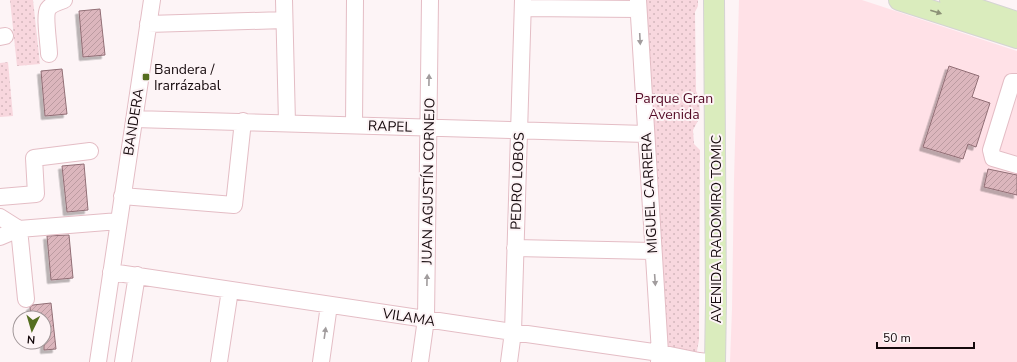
<svg xmlns="http://www.w3.org/2000/svg" width="1017" height="362" font-family="'Nunito Sans',sans-serif">
  <style>
    .built { fill: #ffe1e7 }
    .park { fill: url(#park-dots) }
    .building { fill: url(#building-hatch); stroke: #916e75; filter: url(#shadow) }
    .lines { fill: none; stroke-linecap: round; stroke-linejoin: round }
    .minor-casing { stroke: #e4bdc5; stroke-width: 18 }
    .major-casing { stroke: #d5d3d3; stroke-width: 22 }
    .minor { stroke: #fff; stroke-width: 16 }
    .major { stroke: #daecbd; stroke-width: 20 }
    .oneway { fill: #8b9176 }
    .oneway2 { fill: #a19c9d }
    .poi-dot { fill: #556e20; stroke: #fdf4f6; stroke-width: 1.5 }
    .labels { text-anchor: middle; stroke-width: 4; stroke-linejoin: round; paint-order: stroke }
    .poi-label { font-size: 14px; fill: #14080b; stroke: #fdf4f6; text-anchor: start }
    .park-label { font-size: 14px; fill: #540b26; stroke: #fdf4f6 }
    .street-label { font-size: 14px; fill: #14080b; stroke: #fdf4f6 }
  </style>
  <defs>
    <pattern id="park-dots" width="8" height="8" patternUnits="userSpaceOnUse"><rect width="8" height="8" fill="#f8d7de"/><path d="M2 2h.1M6 6h.1" fill="none" stroke="#d4b7bd" stroke-width="1.8" stroke-linecap="round"/></pattern>
    <pattern id="building-hatch" width="6" height="6" patternUnits="userSpaceOnUse"><rect width="6" height="6" fill="#dcb6bd"/><path d="M-1 1l2-2M0 6l6-6M5 7l2-2" fill="none" stroke="#bc9ba1"/></pattern>
    <filter id="shadow"><feDropShadow dx="-3.5" dy="3.5" stdDeviation="0" flood-color="#0004"/></filter>
  </defs>
  <rect width="100%" height="100%" fill="#fdf4f6"/>
  <!-- built -->
  <path class="built" d="M739 0H862L1017 51V362H730L732 309 734 179Z"/>
  <!-- park -->
  <path class="park" d="M10 0H33L40 64 17 66Z
    M646 0H698V6L695 12 696 91 699 97 700 117 693 130 694 144 700 150 699 340 695 362H663Z
    M8 62 13 116 0 117V63Z"/>
  <!-- building -->
  <path class="building" d="M100 9 105 55 83 57 79 11Z
    M949 66 979 76 972 97 990 103 976 147 968 144 963 159 923 147Z
    M62 69 67 114 45 116 41 71Z
    M84 164 88 210 67 212 62 166Z
    M988 169 1017 175V195L984 187Z
    M69 235 73 278 51 280 47 236Z
    M51 303 56 349 44 350V318H31L30 307 33 305Z"/>
  <g class="lines">
    <defs>
      <path id="minor" d="M284 0 287 123
        M638 0 660 353 659 362
        M523 8 638 9
        M148 24 284 20
        M0 37 5 36
        M49 54C49 45 44 16 48 9 51 4 59 2 64 0
        M1017 82H1012L991 150 993 158 1017 165
        M134 119 646 134
        M354 125 355 0
        M122 196 234 205 243 121
        M0 197 36 194 34 158 90 151
        M0 217 19 229 26 299
        M0 237 19 229 119 221
        M515 248 653 251
        M111 272 513 332 660 353 699 361 708 362
        M98 362 152 0
        M123 362 137 275
        M219 362 230 290
        M321 362 329 305
        M420 362 426 319 430 0
        M509 362 513 332 523 0"/>
      <path id="major" d="M714 0 716 302 715 362
        M899 0 1017 38
        M950 0 1017 22"/>
    </defs>
    <!-- minor casing -->
    <use href="#minor" class="minor-casing"/>
    <!-- major casing -->
    <use href="#major" class="major-casing"/>
    <!-- minor -->
    <use href="#minor" class="minor"/>
    <!-- major -->
    <use href="#major" class="major"/>
  </g>
  <!-- one-way arrows -->
  <defs><path id="oneway-solid" d="M-6-.8H1V-3.2L6.5 0L1 3.2V.8H-6Z"/></defs>
  <use class="oneway" href="#oneway-solid" transform="translate(936 12) rotate(18)"/>
  <g class="oneway2">
    <use href="#oneway-solid" transform="translate(640 39) rotate(87)"/>
    <use href="#oneway-solid" transform="translate(429 80) rotate(-89)"/>
    <use href="#oneway-solid" transform="translate(427 280) rotate(-89)"/>
    <use href="#oneway-solid" transform="translate(655 280) rotate(86)"/>
    <use href="#oneway-solid" transform="translate(325 333) rotate(-82)"/>
  </g>
  <!-- markers -->
  <rect class="poi-dot" x="142" y="73" width="8" height="8" rx="2"/>
  <g class="labels">
    <!-- poi labels -->
    <g class="poi-label">
      <text x="154" y="74">Bandera /<tspan x="154" dy="16">Irarrázabal</tspan></text>
    </g>
    <!-- park labels -->
    <g class="park-label">
      <text x="674" y="103">Parque Gran<tspan x="674" dy="16">Avenida</tspan></text>
    </g>
    <!-- street labels -->
    <g class="street-label">
      <text transform="translate(133 122) rotate(-81)" y="5">BANDERA</text>
      <text transform="translate(390 126) rotate(2)" y="5">RAPEL</text>
      <text transform="translate(428 181) rotate(-89)" y="5">JUAN AGUSTÍN CORNEJO</text>
      <text transform="translate(517 181) rotate(-88)" y="5">PEDRO LOBOS</text>
      <text transform="translate(649 193) rotate(-93)" y="5">MIGUEL CARRERA</text>
      <text transform="translate(716 229) rotate(-90)" y="5">AVENIDA RADOMIRO TOMIC</text>
      <text transform="translate(409 317) rotate(9)" y="5">VILAMA</text>
    </g>
  </g>
  <!-- north arrow -->
  <g transform="translate(32 330) rotate(185)"><circle r="19" fill="#fdf4f6" stroke="#a09698"/>
  <path d="M0-3L7 15L0 10L-7 15Z" fill="#556e20"/>
  <text y="-6" font-size="11" font-weight="bold" text-anchor="middle" fill="#14080b">N</text>
  </g>
  <!-- scale -->
  <path d="M877 342v6h97v-6" fill="none" stroke="#14080b" stroke-width="2"/>
  <text x="883" y="342" font-size="12" fill="#14080b" stroke="#fdf4f6" stroke-width="3" paint-order="stroke">50 m</text>
</svg>
